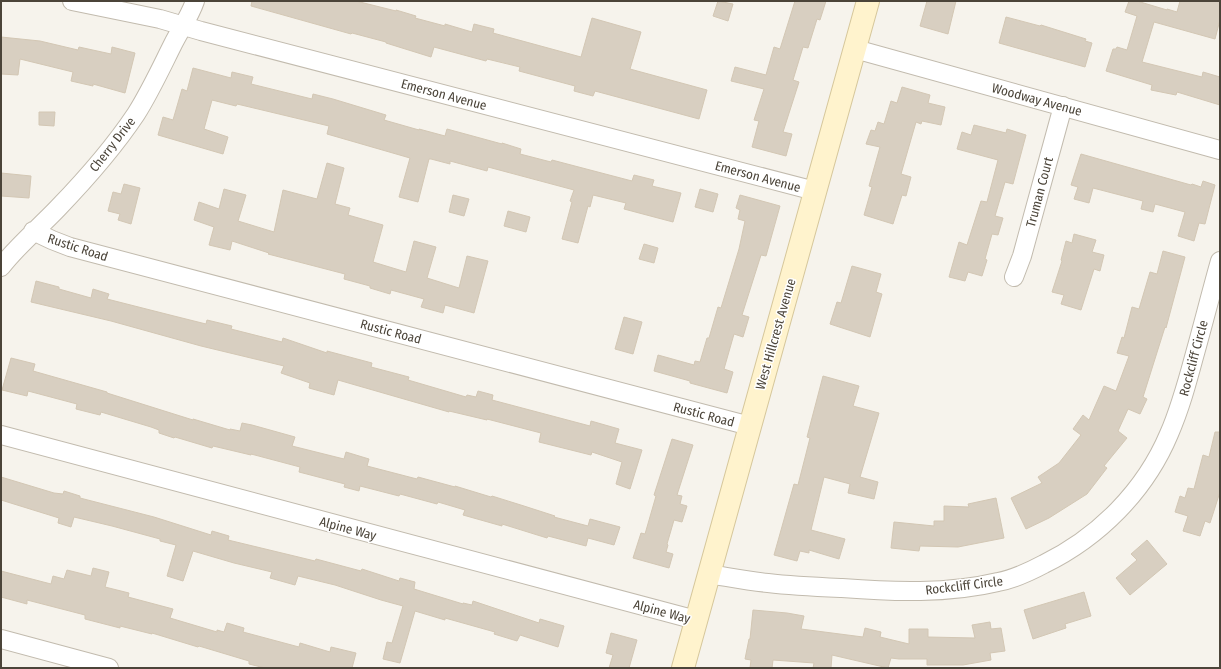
<svg xmlns="http://www.w3.org/2000/svg" width="1221" height="669" font-family="'Fira Sans Condensed',sans-serif">
  <style>
    .building { fill: #d8cfc1; stroke: #d3c7b4 }
    .lines { fill: none; stroke-linecap: round; stroke-linejoin: round }
    .street-casing { stroke: #c2bbae; stroke-width: 20 }
    .secondary-casing { stroke: #d6c79b; stroke-width: 24 }
    .street { stroke: #fff; stroke-width: 18 }
    .secondary { stroke: #fff3cd; stroke-width: 22 }
    .labels { text-anchor: middle; stroke-width: 3; stroke-linejoin: round; paint-order: stroke }
    .street-label { font-size: 13px; fill: #4b4439; stroke: #fff }
  </style>
  <rect width="100%" height="100%" fill="#f6f3ec"/>
  <!-- building -->
  <path class="building" d="M252 1H356L396 11V10L416 16 415 18 445 26V24L472 32 474 24 494 29 493 33 581 57 592 18 641 32 630 69 707 90 699 119 595 91 593 96 574 91 575 86 519 71 520 67 487 59 486 61 434 47 431 57 386 43V42L352 33 351 34 251 6Z
    M718 1 733 4 728 21 713 16Z
    M795 1H826L820 20 817 19 808 48 803 47 793 80 799 82 783 132 792 134 786 156 752 147 759 121 754 120 764 89 731 81 735 67 766 75 774 47 780 49Z
    M927 1H956L948 34 920 26Z
    M1129 1H1137L1167 10V9L1177 12 1180 1H1220V20L1215 39 1154 22 1142 62 1202 77 1203 72 1220 77V105L1177 92 1176 95 1151 90 1152 85 1106 71 1113 49H1116L1117 47 1127 50 1137 16 1125 12Z
    M1006 17 1040 26 1041 25 1086 39 1085 41 1092 43 1085 67 999 43Z
    M1 37 40 41 78 50 79 47 111 54 112 47 135 53 125 93 93 84V86L71 81 73 72 20 59 18 75 1 74Z
    M193 68 231 78 232 72 253 77 251 84 312 99 313 94 333 99 386 115 384 120 419 130V129L445 136 447 129 502 144V143L521 149 520 154 551 162 552 160 632 181 634 175 654 180 652 186 681 193 673 222 624 209 626 203 593 195 590 207 588 206 578 243 562 239 572 202 570 201 574 190 488 167 487 171 450 161V164L431 159H429L418 202 399 197 410 158 327 134 329 126 237 104 236 106 212 100 204 129 228 137 223 154 158 135 163 117 173 120 182 89 187 91Z
    M902 87 930 95 928 103 945 107 941 125 922 121 921 124 916 122 901 174 911 177 906 196 902 195 893 224 864 215 872 187 869 186 880 147 866 144 871 130 875 131 878 122 884 124 891 101 897 103Z
    M39 112H55L54 126 39 125Z
    M974 125 1006 133 1007 129 1026 135 1013 184 1005 182 995 216 1003 218 998 235 992 234 985 259 987 260 982 276 968 272 965 281 949 277 959 242 967 245 981 201 987 202 998 160 957 149 962 132 971 135Z
    M1081 154 1191 185 1192 184 1201 187 1203 181 1215 185 1205 224 1199 223 1194 241 1178 236 1185 212 1155 204 1153 212 1141 209 1143 201 1093 188 1089 203 1074 199 1078 187 1071 185Z
    M327 163 344 168 335 204 350 208 348 215 383 225 373 262 406 272 414 241 436 247 427 278 459 288 467 256 488 261 474 313 445 305 443 313 421 307 424 299 391 290 390 294 370 288V286L344 279 345 274 268 254 269 253 232 241 230 250 209 245 214 227 194 220 199 202 219 209 224 189 246 195 238 221 274 232 283 190 317 199Z
    M1 173 31 176 29 198 1 196Z
    M124 184 140 188 131 224 118 220 120 214 108 211 113 192 121 194Z
    M700 189 718 194 713 212 695 207Z
    M453 195 469 199 464 216 449 212Z
    M740 195 780 206 766 256 761 255 742 315 749 317 743 337 734 334 724 369 733 372 727 393 690 383V381L654 371 658 355 694 365 695 361 700 362 707 338H709L718 307 721 308 739 249 745 221 738 219 740 210 736 208Z
    M508 211 530 217 526 232 504 226Z
    M1074 234 1096 240 1092 252 1104 255 1100 271 1094 269 1081 310 1061 304 1064 295 1052 292 1062 261 1061 260 1066 241 1072 243Z
    M644 244 658 248 654 263 639 259Z
    M1163 251 1185 257 1166 328 1165 327 1143 397 1147 399 1140 414 1128 409 1118 431 1127 438 1104 466 1107 468 1087 494 1049 518 1026 529 1011 498 1042 483 1038 477 1059 463 1081 435 1073 429 1083 415 1089 420 1104 386 1116 391 1129 356 1117 353 1122 337 1124 338 1132 307 1139 309 1150 272 1157 274Z
    M852 266 881 274 876 292 882 294 870 337 830 324 837 302 841 303Z
    M36 281 59 287V289L91 298 93 289 109 294 107 299 170 315 206 324 207 320 232 326 231 329 282 342 283 338 327 353V351L372 363 371 367 409 377 408 380 466 397 467 395 476 397 478 391 493 395 492 400 590 426 591 421 619 429 615 443 642 450 630 489 616 484 622 462 592 452 591 455 539 442 541 433 487 419V420L449 411V412L338 380 334 395 309 388 310 383 281 373 284 366 201 346 111 321 31 302Z
    M624 317 642 322 633 354 615 349Z
    M11 358 35 364 33 371 107 392V393L193 420V419L230 430V429L240 431 242 423 252 425 295 437 292 446 344 459 346 452 369 459 367 466 417 479 418 477 455 487V486L491 497 492 496 524 506 555 516 554 517 588 526 590 519 620 527 614 545 588 538 586 546 548 536 547 538 502 524V526L463 515 465 510 438 502 437 504 400 494 399 496 360 486 359 491 344 487 345 484 299 472 300 467 251 454V455L213 446 212 448 175 437 174 438 159 433V430L151 427 101 412 100 415 76 409 77 404 28 391 27 396 2 390Z
    M823 376 859 386 853 406 879 413 860 477 878 482 874 499 848 493 850 484 824 477 811 530 845 539 839 559 809 550V553L800 551 797 561 774 555 794 484 798 485 810 438 807 437Z
    M1215 432H1220V492L1210 523 1205 521 1200 536 1183 531 1188 516 1175 512 1180 496 1185 498 1188 488 1194 489 1203 455 1209 457Z
    M672 439 693 445 677 495 682 496 680 504 687 506 682 522 674 520 667 544 668 545 666 552 673 554 669 568 633 558 641 533 645 534 656 496 654 495Z
    M1 477 54 493 63 494 64 491 80 496V498L154 517 211 535 212 531 229 536 228 540 315 561 316 559 361 571 362 569 399 581 400 578 415 582 414 589 463 604V603L472 605 473 601 539 623 540 619 564 626 558 647 520 635 517 641 494 634 495 632 445 618V620L415 611 400 663 383 659 387 642 392 643 403 606 381 600 335 585 298 576 295 585 270 578 272 572 234 563 193 551 183 581 167 576 176 545 160 541V539L112 526 74 517 71 527 58 523 59 518 1 500Z
    M996 498 1004 538 958 547 920 546 919 551 891 548 894 522 934 526V521H944V506L969 507 968 504Z
    M1147 540 1167 564 1130 595 1116 578 1137 560 1131 554Z
    M93 568 109 572 105 587 129 593 128 597 173 609 170 618 217 632V630L224 632 227 623 244 628 243 632 299 647 300 643 330 652 331 647 356 653 352 668H265L249 664V661L199 646 198 647 152 633V634L120 626V628L85 619V615L27 600V604L1 597V571L51 584 53 576 64 579 67 570 91 576Z
    M1084 592 1091 616 1065 624 1066 628 1033 639 1024 610Z
    M753 610 787 613 804 616 801 629 863 637 865 628 881 632 880 637 909 644V629H928V637L975 638 972 625 990 622 991 629 1001 628 1005 651 990 653 991 660 963 665H927V659H899L891 658 888 668 832 655 831 668H813L814 663 773 660 772 668H750L751 660 745 659 749 639H750Z
    M611 633 637 640 629 668H609L613 655 606 653Z"/>
  <g class="lines">
    <defs>
      <path id="street" d="M72 1 160 19 201 31 815 191
        M855 49 1220 150
        M33 231 52 240 70 247 750 426
        M1 267C18 245 39 228 58 208 85 180 114 147 136 114 150 92 161 68 173 44 180 30 190 16 195 1
        M1014 277 1022 256 1063 106
        M1 435 696 620
        M709 574C728 577 748 581 768 583 793 586 818 587 842 588 893 592 948 594 998 582 1014 579 1029 572 1044 564 1099 537 1145 491 1169 434 1180 409 1187 383 1194 357 1203 325 1211 293 1220 261
        M1 639 109 668"/>
      <path id="secondary" d="M683 668 868 1"/>
    </defs>
    <!-- street casing -->
    <use href="#street" class="street-casing"/>
    <!-- secondary casing -->
    <use href="#secondary" class="secondary-casing"/>
    <!-- street -->
    <use href="#street" class="street"/>
    <!-- secondary -->
    <use href="#secondary" class="secondary"/>
  </g>
  <g class="labels">
    <!-- street labels -->
    <g class="street-label">
      <text transform="translate(444 94) rotate(15)" y="5">Emerson Avenue</text>
      <text transform="translate(1037 99) rotate(15)" y="5">Woodway Avenue</text>
      <text transform="translate(112 144) rotate(-52)" y="5">Cherry Drive</text>
      <text transform="translate(758 176) rotate(15)" y="5">Emerson Avenue</text>
      <text transform="translate(1039 192) rotate(-75)" y="5">Truman Court</text>
      <text transform="translate(78 247) rotate(18)" y="5">Rustic Road</text>
      <text transform="translate(391 331) rotate(15)" y="5">Rustic Road</text>
      <text transform="translate(775 334) rotate(-74)" y="5">West Hillcrest Avenue</text>
      <text transform="translate(1193 358) rotate(-75)" y="5">Rockcliff Circle</text>
      <text transform="translate(704 414) rotate(15)" y="5">Rustic Road</text>
      <text transform="translate(348 528) rotate(15)" y="5">Alpine Way</text>
      <text transform="translate(964 585) rotate(-7)" y="5">Rockcliff Circle</text>
      <text transform="translate(662 611) rotate(15)" y="5">Alpine Way</text>
    </g>
  </g>
  <!-- border -->
  <rect width="1221" height="669" fill="none" stroke="#4b4439" stroke-width="4"/>
</svg>
